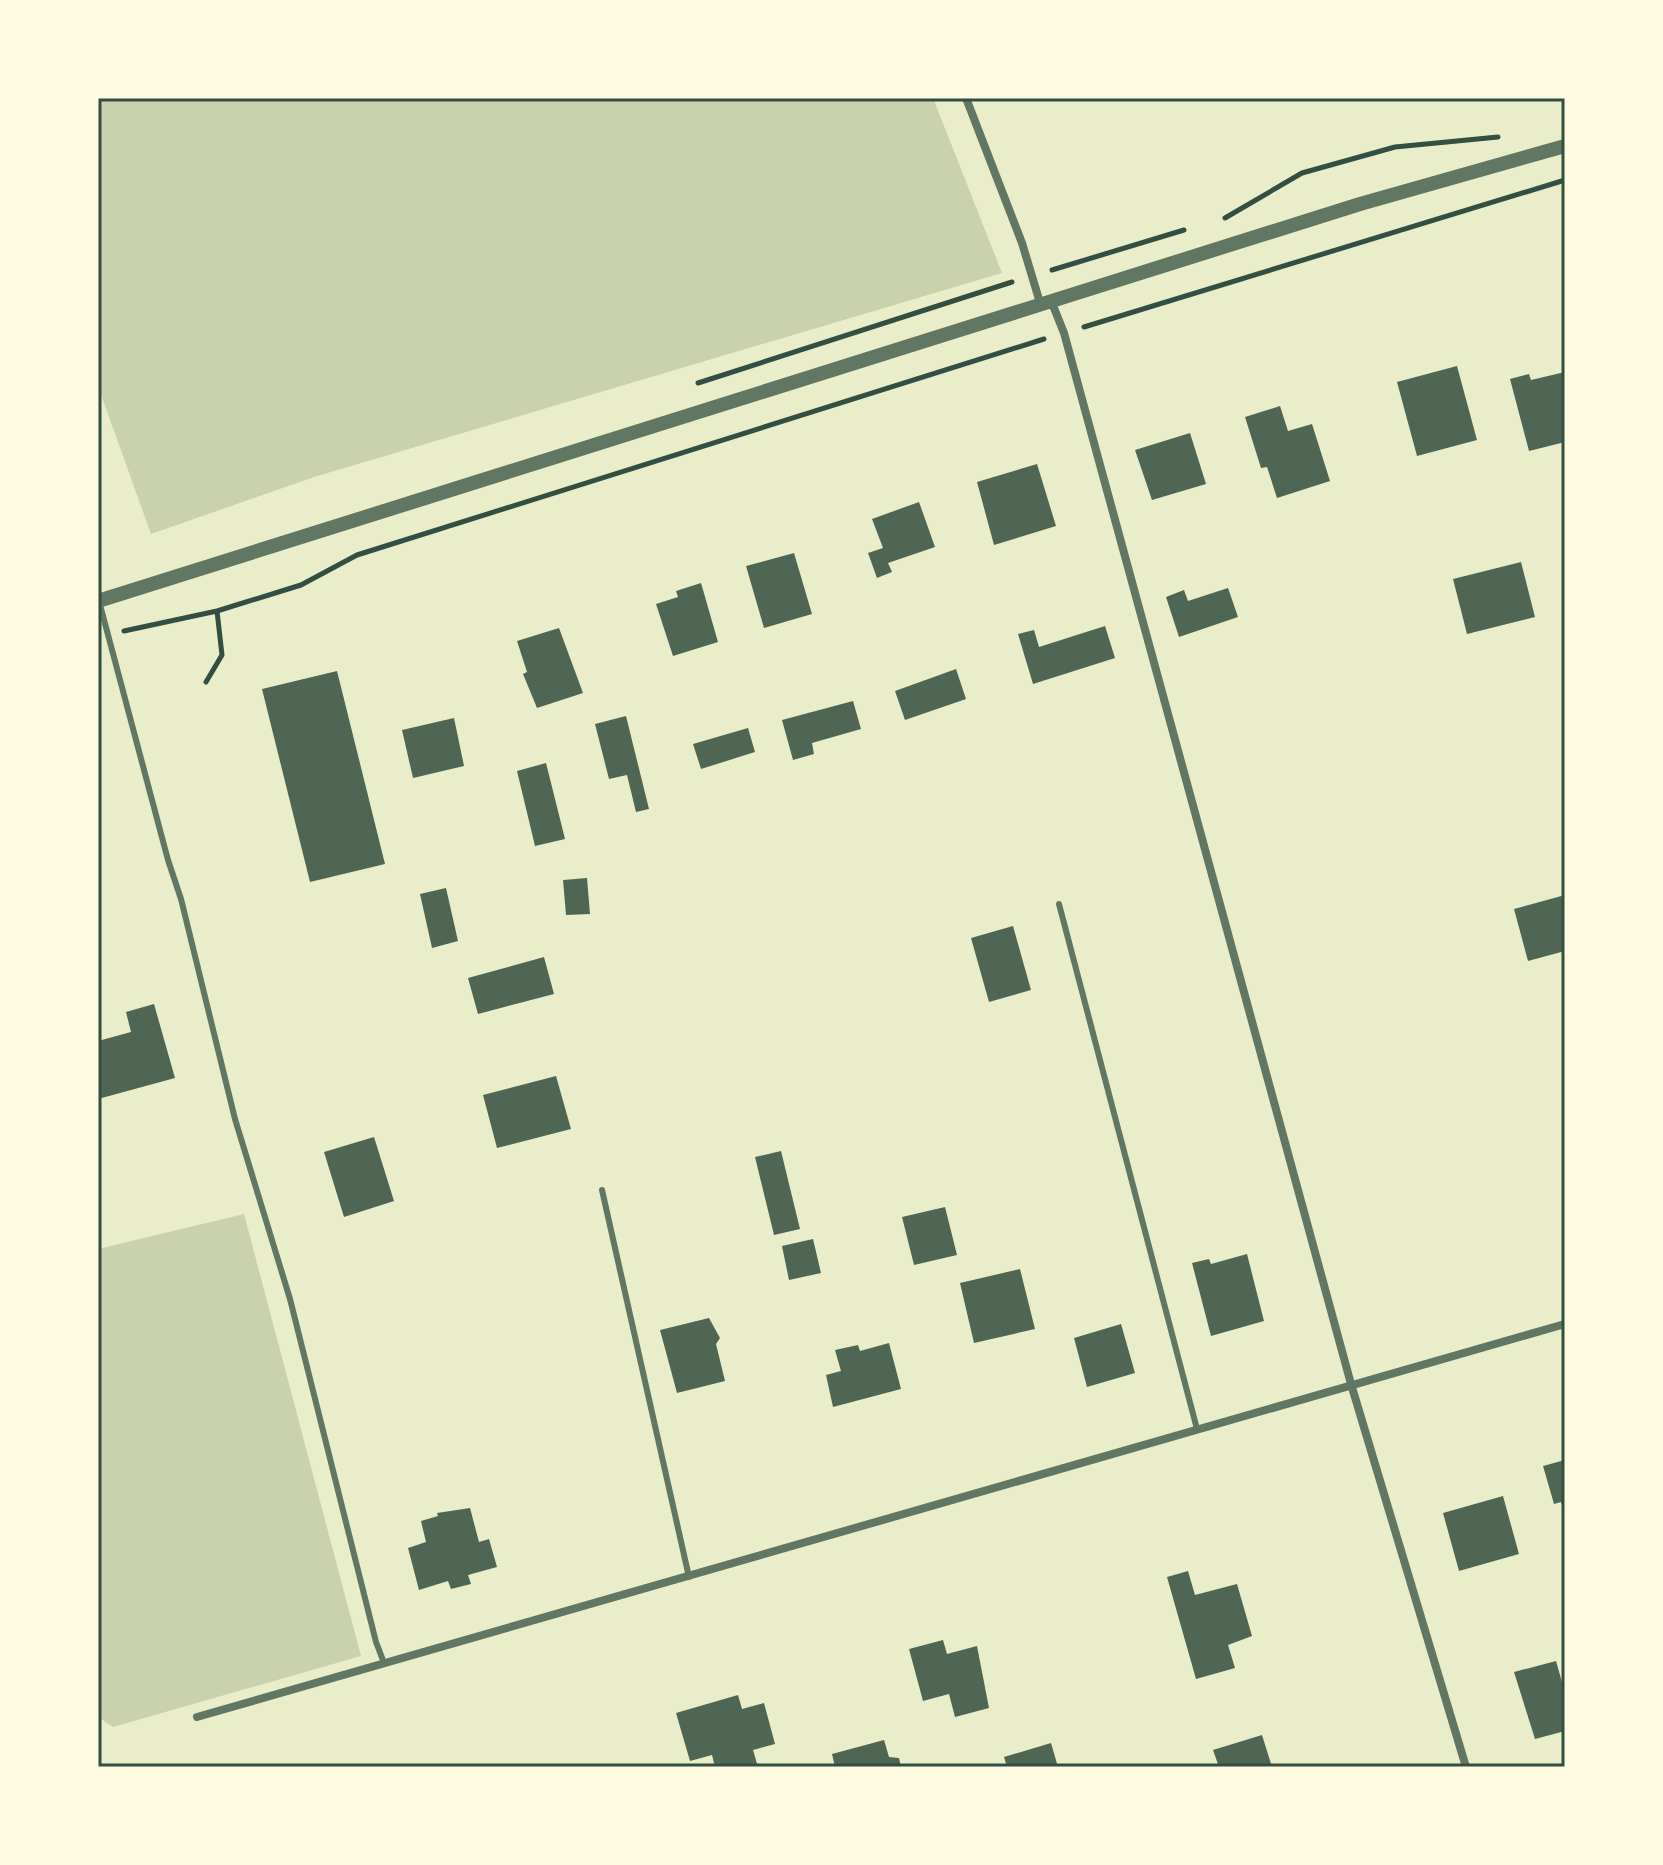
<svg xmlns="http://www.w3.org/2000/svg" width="1663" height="1865" font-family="'Public Sans',sans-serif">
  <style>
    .green { fill: #cad2ad }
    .building { fill: #4f6655 }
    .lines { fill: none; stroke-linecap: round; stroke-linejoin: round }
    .path { stroke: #344e41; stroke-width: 5 }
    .service { stroke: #617663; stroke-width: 6 }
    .minor { stroke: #617663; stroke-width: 8 }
    .tertiary { stroke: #617663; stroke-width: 14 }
    .neatline { fill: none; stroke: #344e41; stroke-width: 3 }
  </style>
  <rect width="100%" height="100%" fill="#e9edc9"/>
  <!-- green -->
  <path class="green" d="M98 98H933L1002 273 314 477 151 534 98 386Z
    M244 1214 361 1656 113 1727 98 1717V1249Z"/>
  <!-- building -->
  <path class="building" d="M1457 366 1477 440 1417 456 1397 382Z
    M1565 372V442L1529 451 1510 379 1529 374 1531 380Z
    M1280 406 1288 431 1312 424 1330 481 1277 498 1267 467 1261 468 1245 417Z
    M1190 433 1206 484 1152 500 1135 450Z
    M1037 464 1056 526 994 545 977 482Z
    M919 502 935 547 888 563 892 572 877 578 868 553 883 548 872 519Z
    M794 553 812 614 764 628 746 566Z
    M1521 562 1535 617 1467 634 1453 579Z
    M701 583 718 642 673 656 656 604 678 597 676 591Z
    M1228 588 1238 617 1179 637 1166 597 1184 590 1188 601Z
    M1105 626 1115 658 1033 684 1018 634 1034 630 1039 647Z
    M559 628 583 693 537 708 523 674 527 672 517 641Z
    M956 669 966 699 905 720 895 691Z
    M337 671 385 864 310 882 262 689Z
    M853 701 861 729 812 743 814 754 793 760 782 720Z
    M626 716 649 809 636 812 627 775 609 779 595 724Z
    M454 718 464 766 413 778 402 730Z
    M748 728 755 752 701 769 693 744Z
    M546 763 565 839 535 846 517 771Z
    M587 878 590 914 566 915 563 880Z
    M446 888 458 941 432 948 420 894Z
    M1565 895V951L1528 961 1514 909Z
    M1013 926 1031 990 989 1002 971 938Z
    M544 957 554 994 478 1014 468 978Z
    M154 1004 175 1078 98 1099V1041L131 1032 126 1012Z
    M556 1076 571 1129 497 1148 483 1095Z
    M374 1137 394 1201 344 1217 324 1152Z
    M781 1151 800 1229 774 1235 755 1157Z
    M945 1207 957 1255 914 1265 902 1217Z
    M813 1239 821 1273 789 1280 782 1246Z
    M1247 1254 1264 1321 1211 1336 1192 1263 1209 1259 1211 1264Z
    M1020 1269 1035 1329 974 1343 960 1283Z
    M709 1318 720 1338 716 1344 725 1381 677 1393 660 1330Z
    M1121 1324 1135 1373 1087 1387 1074 1338Z
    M889 1343 901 1389 833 1407 826 1375 841 1371 835 1350 858 1345 860 1351Z
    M1565 1460V1512H1564L1561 1502 1554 1504 1543 1466Z
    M1503 1496 1519 1554 1459 1571 1443 1513Z
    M470 1508 479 1542 489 1539 497 1567 468 1575 471 1584 451 1589 448 1581 419 1590 408 1548 426 1542 421 1521 438 1516 437 1513Z
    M1188 1571 1195 1595 1237 1584 1252 1636 1228 1645 1235 1668 1196 1679 1167 1577Z
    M943 1640 947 1654 977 1646 989 1708 955 1717 949 1694 923 1701 909 1649Z
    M1556 1661 1565 1693V1731L1535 1739 1514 1672Z
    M738 1695 742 1709 764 1703 775 1744 753 1750 758 1767H715L712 1755 690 1761 676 1713Z
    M1262 1735 1272 1767H1219L1213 1750Z
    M884 1740 889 1757 899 1758 901 1767H835L832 1754Z
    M1051 1743 1058 1767H1007L1004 1757Z"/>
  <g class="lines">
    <!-- path -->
    <path class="path" d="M1225 218 1302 173 1395 147 1498 137
      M1052 270 1184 230
      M1084 327 1565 180
      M698 383 1012 282
      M124 631 217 611 301 585 357 555 1044 339
      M206 682 222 655 217 611"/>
    <!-- service -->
    <path class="service" d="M99 601 168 860 181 899 235 1119 290 1299 376 1642 384 1663
      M1059 904 1197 1429
      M602 1190 689 1577"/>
    <!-- minor -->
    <path class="minor" d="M966 98 1022 243 1041 306
      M1052 303 1064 333 1351 1384 1466 1767
      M197 1717 1565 1324"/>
    <!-- tertiary -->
    <path class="tertiary" d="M98 601 1360 204 1565 146"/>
  </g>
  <!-- border -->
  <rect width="1663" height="1865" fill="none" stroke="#fefae0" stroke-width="200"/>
  <rect x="100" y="100" width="1463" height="1665" class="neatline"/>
</svg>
